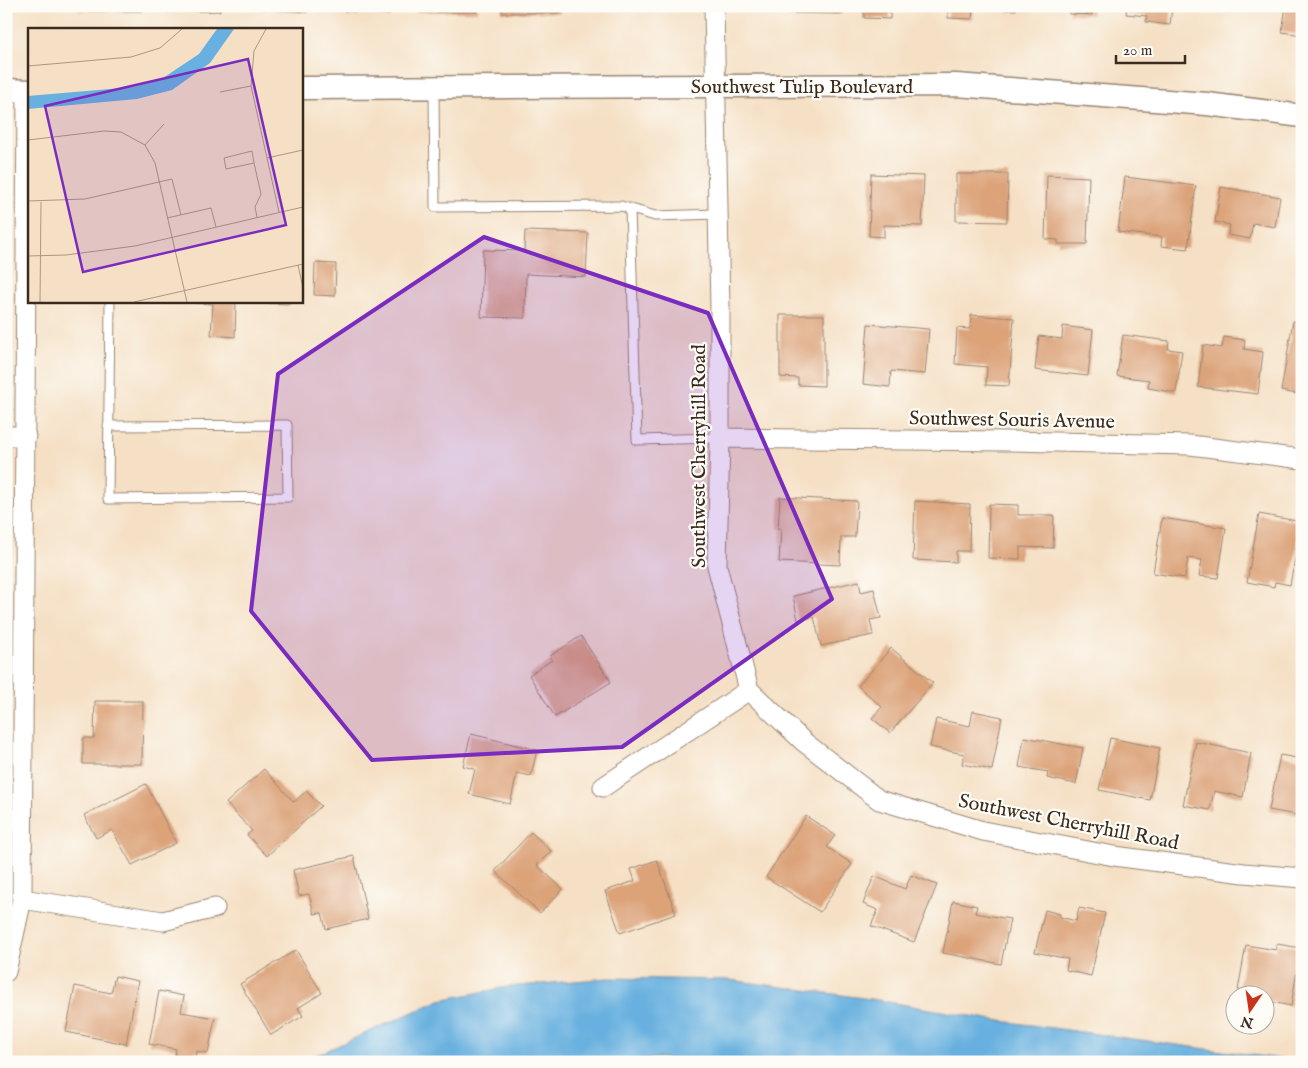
<svg xmlns="http://www.w3.org/2000/svg" width="1308" height="1068" font-family="'IM FELL English',serif">
  <style>
    .water { fill: #68b0df; stroke: #526d7e }
    .building { fill: #dca379 }
    .lines { fill: none; stroke-linecap: round; stroke-linejoin: round }
    .service-casing { stroke: #988572; stroke-width: 11 }
    .minor-casing { stroke: #988572; stroke-width: 21 }
    .tertiary-casing { stroke: #988572; stroke-width: 25 }
    .service { stroke: #fff; stroke-width: 9 }
    .minor { stroke: #fff; stroke-width: 19 }
    .tertiary { stroke: #fff; stroke-width: 22 }
    .marked { fill: #7b2cbf; fill-opacity: 0.2; stroke: #7b2cbf; stroke-width: 4; stroke-linejoin: round }
    .labels { text-anchor: middle; stroke-width: 4.5; stroke-linejoin: round; paint-order: stroke }
    .street-label { font-size: 20px; fill: #3b2a1e; stroke: #fdfcf7 }
    .inset-road { fill: none; stroke: #ab9782; stroke-width: 1 }
    .view { fill: #7b2cbf; fill-opacity: 0.15; stroke: #7b2cbf; stroke-width: 2.5 }
    .inset-edge { fill: none; stroke: #3b2a1e; stroke-width: 2.5 }
  </style>
  <rect width="100%" height="100%" fill="#fdfcf7"/>
  <filter id="ink" filterUnits="userSpaceOnUse"><feTurbulence type="fractalNoise" baseFrequency=".02" numOctaves="2"/><feDisplacementMap in="SourceGraphic" scale="10" xChannelSelector="R" yChannelSelector="G"/><feConvolveMatrix kernelMatrix="1 2 1 2 8 2 1 2 1" color-interpolation-filters="sRGB"/></filter>
  <filter id="wash" filterUnits="userSpaceOnUse"><feTurbulence type="fractalNoise" baseFrequency=".0096" numOctaves="4" result="noise"/><feDisplacementMap in="SourceGraphic" scale="20" xChannelSelector="R" yChannelSelector="G"/><feGaussianBlur stdDeviation="1.12" result="paint"/><feColorMatrix in="noise" values="0 0 0 0 0 0 0 0 0 0 0 0 0 0 0 0 0 1.4 0 .05"/><feComposite in="paint" operator="in"/></filter>
  <g filter="url(#wash)">
    <rect width="100%" height="100%" fill="#f5e0c5"/>
    <!-- water -->
    <path class="water" d="M608 978 731 980 871 999 994 1020 1302 1062H745L659 1058 612 1062H301L440 1000 507 987Z"/>
    <g id="blocks">
      <!-- building -->
      <path class="building" d="M78 6H142V11H78Z
        M167 6H220V11L167 12Z
        M248 6H308L307 12 248 8Z
        M332 6H390L389 15 332 10Z
        M417 6H477V12H417Z
        M502 6H560V13H502Z
        M786 6H842V14L786 13Z
        M864 6H931V10L890 8V19L864 18Z
        M948 6H1016V10L973 9 972 19 948 18Z
        M1069 6H1092V15L1069 14Z
        M1127 6H1172L1170 25 1146 22 1147 16 1126 14Z
        M1200 6H1224V10L1200 8Z
        M1286 6H1302V35L1282 32Z
        M871 174 924 176 922 226 884 225V237L869 236Z
        M956 174H1008L1007 222 956 221Z
        M1047 175 1089 177 1087 244H1058V240L1045 239Z
        M1125 177 1196 186 1188 249 1161 246 1162 237 1118 232Z
        M1221 187 1280 197 1275 227 1253 223 1250 239 1228 235 1230 225 1215 222Z
        M525 231 588 233 586 277 526 274 525 318 481 317 483 250 524 251Z
        M315 263 336 264 335 296 314 295Z
        M195 301H236L235 337 211 335 213 304 195 303Z
        M262 301H289V304L262 303Z
        M780 315H824V386L798 385V378L780 377Z
        M971 315 1014 318 1009 386 986 385 987 367 955 364 957 328 970 329Z
        M1293 321 1302 322V395L1281 391Z
        M868 324 929 329 925 374 891 371 890 387 863 384Z
        M1063 326 1093 330 1088 376 1035 370 1039 336 1062 339Z
        M1123 335 1169 341 1168 349 1182 351 1176 393 1148 388 1149 380 1117 376Z
        M1224 337 1245 340 1244 349 1263 352 1258 394 1198 387 1203 345 1222 348Z
        M780 497 857 501 855 537H841L840 565 779 562 781 529H778Z
        M915 501 970 504 969 551H956V562L913 560Z
        M989 504 1018 505V515H1054L1053 548 1020 547V559L988 558Z
        M1259 514 1302 522 1290 585 1275 582 1274 587 1247 582Z
        M1162 518 1226 528 1218 578 1199 576 1202 560 1188 558 1185 578 1153 573Z
        M859 581 861 592 874 589 881 618 870 620 873 635 821 646 814 617 798 620 793 596Z
        M581 636 611 682 555 717 529 675 552 660 550 656Z
        M891 648 933 683 890 733 872 718 882 707 858 686Z
        M95 701H143L142 764H83V738H94Z
        M973 711 1002 717 992 770 962 764 964 754 930 747 936 719 970 726Z
        M471 734 537 750 531 776 517 773 510 804 469 794 475 769 463 766Z
        M1024 737 1083 748 1076 784 1047 778 1048 772 1019 767Z
        M1110 738 1160 748 1150 800 1099 790Z
        M1196 742 1251 753 1243 797 1214 791 1210 810 1183 805Z
        M1280 755 1302 759V816L1269 810Z
        M264 769 294 802 306 791 321 806 267 856 247 835 252 831 226 803Z
        M146 784 176 843 132 865 112 830 96 838 84 815Z
        M806 816 835 835 827 847 852 864 820 912 766 877Z
        M531 832 551 851 537 865 563 889 540 913 495 871Z
        M354 856 368 919 326 929 322 913 314 914 309 894 299 896 293 870Z
        M657 860 676 914 620 933 605 891 635 881 631 869Z
        M911 875 937 885 914 942 871 926 878 910 863 904 874 876 905 889Z
        M953 901 977 906 975 913 1010 919 1001 964 943 953Z
        M1079 908 1105 913 1091 976 1066 970 1068 959 1035 952 1045 910 1060 914V917L1076 921Z
        M1277 944 1301 948 1291 1006 1266 1001V996H1237L1246 945 1276 950Z
        M296 950 322 993 298 1008 303 1016 271 1035 240 984Z
        M115 976 138 981 126 1044 66 1032 75 986 111 993Z
        M159 991 184 996 181 1012 215 1018 208 1053 196 1051 194 1062 174 1060 176 1049 149 1044Z"/>
    </g>
  </g>
  <g filter="url(#ink)">
    <use href="#blocks" fill-opacity="0" stroke="#988572" stroke-width="1"/>
    <g class="lines">
      <defs>
        <path id="service" d="M434 88 435 207 621 206 655 216 718 214
          M630 208 637 440 720 438
          M108 426 287 425 288 497 108 499 110 301"/>
        <path id="minor" d="M714 6 720 309V438L717 566 749 690 804 742 879 800 983 831 1114 856 1244 873 1302 878
          M6 436H26
          M720 438 1007 441 1190 445 1302 459
          M603 787 749 690
          M22 899 163 921 215 908
          M6 972 22 899 27 91"/>
        <path id="tertiary" d="M301 88 956 85 1207 104 1302 116
          M6 90 29 91"/>
      </defs>
      <!-- service casing -->
      <use href="#service" class="service-casing"/>
      <!-- minor casing -->
      <use href="#minor" class="minor-casing"/>
      <!-- tertiary casing -->
      <use href="#tertiary" class="tertiary-casing"/>
      <!-- service -->
      <use href="#service" class="service"/>
      <!-- minor -->
      <use href="#minor" class="minor"/>
      <!-- tertiary -->
      <use href="#tertiary" class="tertiary"/>
    </g>
  </g>
  <!-- marked area -->
  <path class="marked" d="M484 237 708 313 832 599 622 747 372 760 251 611 278 374Z"/>
  <g class="labels">
    <!-- street labels -->
    <g class="street-label">
      <text x="802" y="93">Southwest Tulip Boulevard</text>
      <text transform="translate(1012 419) rotate(1)" y="7">Southwest Souris Avenue</text>
      <text transform="translate(698 456) rotate(-90)" y="7">Southwest Cherryhill Road</text>
      <text transform="translate(1069 821) rotate(11)" y="7">Southwest Cherryhill Road</text>
    </g>
  </g>
  <!-- overview -->
  <g transform="translate(28 28)">
    <rect width="275" height="275" fill="#f5e0c5"/>
    <path d="M189 1H206L182 35 144 62 109 71 0 81V68L105 59 132 52 171 26Z" fill="#68b0df"/>
    <path class="inset-road" d="M238 1 226 23 223 58 251 184M0 38 103 29 132 20 154 1M192 64 223 58M0 112 76 103 93 104 117 117 127 135 159 274M117 117 136 96M239 130 275 122M226 135 198 141 196 130 224 123 226 135 233 166 227 179 229 189M0 173 57 171 144 151 153 187M139 190 183 180 188 199M0 228 38 227 107 218 275 179M270 237 275 260M12 274 13 174M106 274 275 236"/>
    <path class="view" d="M220 31 258 197 55 244 17 78Z"/>
    <rect width="275" height="275" class="inset-edge"/>
  </g>
  <!-- margin -->
  <rect width="1308" height="1068" fill="none" stroke="#fdfcf7" stroke-width="25"/>
  <!-- north arrow -->
  <g transform="translate(1250 1010) rotate(193)"><circle r="24" fill="#fdfcf7" stroke="#afa8a0"/>
  <path d="M0-4L9 19L0 12L-9 19Z" fill="#c8321e"/>
  <text y="-8" font-size="14" font-weight="bold" text-anchor="middle" fill="#3b2a1e">N</text>
  </g>
  <!-- scale -->
  <path d="M1116 55v8h69v-8" fill="none" stroke="#3b2a1e" stroke-width="2.5"/>
  <text x="1123" y="55" font-size="15" fill="#3b2a1e" stroke="#fdfcf7" stroke-width="4" paint-order="stroke">20 m</text>
</svg>
